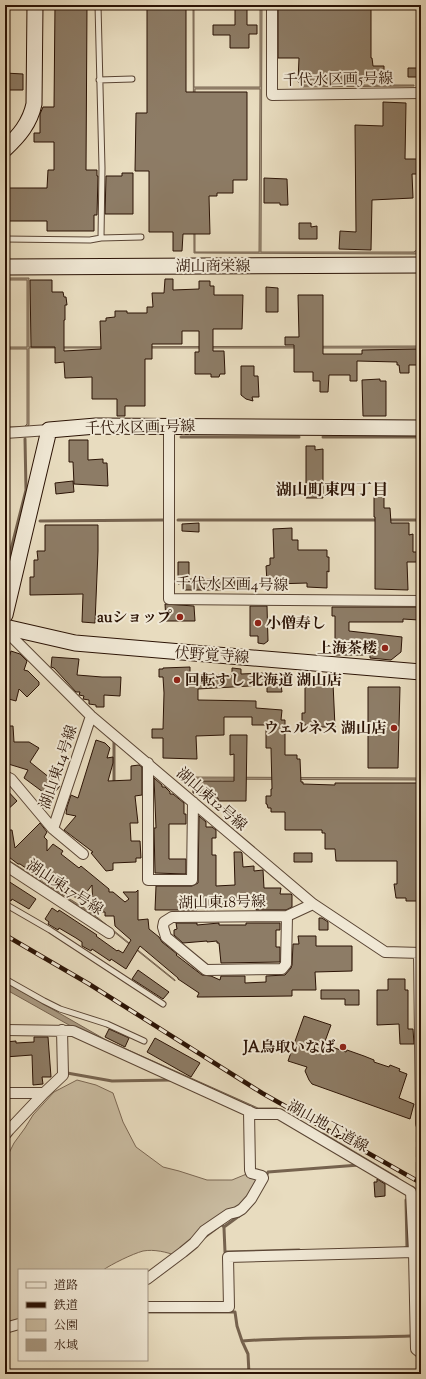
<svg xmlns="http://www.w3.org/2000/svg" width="426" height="1379" font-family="'Sorts Mill Goudy','Noto Serif JP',serif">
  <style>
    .green { fill: #c8ba9f; stroke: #7a6652 }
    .water { fill: #a89880; stroke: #76634f; fill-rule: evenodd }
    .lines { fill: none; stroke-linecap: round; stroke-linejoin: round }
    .stream { stroke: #76634f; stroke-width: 3 }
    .building { fill: #8d7c66; stroke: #2b1305 }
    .street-tunnel { stroke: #c2b49a; stroke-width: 10; stroke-dasharray: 10 5; stroke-linecap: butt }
    .lane-casing { stroke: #5a4534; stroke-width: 7 }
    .street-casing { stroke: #5a4534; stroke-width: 12 }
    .secondary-casing { stroke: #2b1305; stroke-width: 17 }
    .lane { stroke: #f0e8d5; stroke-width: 5 }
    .street { stroke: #f0e8d5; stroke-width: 10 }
    .secondary { stroke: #f0e8d5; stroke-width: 15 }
    .rail-casing { stroke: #2b1305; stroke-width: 4.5 }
    .rail { stroke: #f0e8d5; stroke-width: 3; stroke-dasharray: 9; stroke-linecap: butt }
    .poi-dot { fill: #8f2418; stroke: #f0e8d5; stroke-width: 1.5 }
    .labels { text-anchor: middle; stroke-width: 4; stroke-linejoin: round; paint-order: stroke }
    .street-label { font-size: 15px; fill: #2b1305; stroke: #f0e8d5 }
    .poi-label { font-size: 15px; font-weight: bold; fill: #2b1305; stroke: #f0e8d5; text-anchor: end }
    .neighbourhood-label { font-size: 16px; font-weight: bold; fill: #2b1305; stroke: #f0e8d5 }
  </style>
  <rect width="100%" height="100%" fill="#e8dcbf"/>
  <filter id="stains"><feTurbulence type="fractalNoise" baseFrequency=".005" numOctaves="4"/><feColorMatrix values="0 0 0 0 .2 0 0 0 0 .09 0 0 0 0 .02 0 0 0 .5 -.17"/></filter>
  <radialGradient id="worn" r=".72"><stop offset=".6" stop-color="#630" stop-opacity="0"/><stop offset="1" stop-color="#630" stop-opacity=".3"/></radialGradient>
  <!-- green -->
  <path class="green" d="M77 1080 96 1085 113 1093 123 1122 136 1147 163 1167 179 1171 207 1180H232L249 1173 260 1177 250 1199 177 1256C167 1252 154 1249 143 1251 132 1254 112 1264 103 1270H19V1320L10 1321 5 1316V1177L8 1155 14 1143 25 1128 33 1115 54 1092Z"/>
  <!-- water -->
  <path class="water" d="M193 5H194V87H260V5H262L261 252H414L419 248H420L416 254 194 253ZM195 89H260L259 252H195Z
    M300 85H414V86L300 87Z
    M5 278H29V347L419 346V348H29V425L25 428 5 429V427H24L27 424V349H5V347H27V280H5Z
    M188 777 421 778V780L187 779Z
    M5 858 92 913 175 980V981L93 915 5 859Z
    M5 982 106 1040 258 1108H277L282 1111 258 1112 69 1025 5 989Z"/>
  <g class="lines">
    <!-- stream -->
    <path class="stream" d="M181 437H299
      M323 437H421
      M178 520H377
      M387 520H421
      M40 521 163 520
      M6 569 26 490 25 439
      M114 740V783
      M67 1073 112 1081 172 1080
      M323 1134 397 1178
      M266 1177 268 1172 359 1165
      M412 1187 421 1193
      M224 1227 239 1216
      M224 1228 225 1252 299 1250
      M202 1239 222 1224 223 1226
      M405 1248H407L406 1200
      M147 1312H235L237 1326 242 1341 248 1354 249 1374
      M242 1341C297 1337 354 1338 410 1336"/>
  </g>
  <!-- building -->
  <path class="building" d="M55 5H87L86 170H97V176H98L97 215H94V231H47V221H5V206H7V188H47L48 170H54V142H34V133H40V114L43 107H54Z
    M147 5H186V92H247V180H233V193H217V196H209L210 234H183L182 251H173V232H149V171H135L136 113H147Z
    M235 5H247V25H257V34H249V48H230V35H213V25H235Z
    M278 5H371V58H372L373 66H384V82H298L299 58H278Z
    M408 68H419V77H408Z
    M5 73 23 74V90H5Z
    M383 102 406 103 405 159H419L418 174H412L413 198 372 200 371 250 339 249 340 231 356 232 355 125 383 126Z
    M122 173H133V214H105L106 176H122Z
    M264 178 287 179 288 205H280V203H264Z
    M299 223H311V227L317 226V239H299Z
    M165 279H173V290L199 289V281H210V286H214V295H243L242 329H213V351H224L225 374H220L219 377H211V374H195V352H199V331H182V344H152V359H145V406H125V416H117V399H92V377L65 378 64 362 55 363V347H31L30 280H52V292H63L64 297H66L67 305H65V320H64V351L101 349 100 321H106V318L115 317V311H127V313H147V307H153L152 293H164Z
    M266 287 278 288V312H266Z
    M298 295H323V354H362V350L420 349V365H409V373H400L399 365H397V362L357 361V381H350V375H329L328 392H320V381H313V372H294V345H285V337H299Z
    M241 366H254V376H258L259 397H252L253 401 246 399 241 395Z
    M380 379V381H386V416H363L362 380Z
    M69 440H88V460L103 459V463H107L108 486 74 484 73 462H69Z
    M306 446H315V450L323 449V498H306Z
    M73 481 74 492 56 494 55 483Z
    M374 492H384V508H390L391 523H409V535L413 534V552H421V562H407L408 590 375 589V517H374Z
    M199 523V532L182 531V524Z
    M45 525H98V551L95 623 82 622 83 594 30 595V577H34V560H38L37 551H45Z
    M292 528V540H298V550H327V557H329V572L327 571V588L307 587V583L274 584V582H267L266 566 270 565V558H274L273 529Z
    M178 562H189V579H235V590H183V583L178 584Z
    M165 604 194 606 195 621H166Z
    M250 606H267L268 641 264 644 258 643V636H250Z
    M332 607H419V620L403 619V622H349V631L402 637 401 652 391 660 370 658V655H335V616H332Z
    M11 651 20 654 27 661 24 670 28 671 39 682V685L27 697 19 689 16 701 5 698V671Z
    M52 657 79 659 77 675 102 677H121L120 696 104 695V707H96V705L89 704V700L83 699 84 696 79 695 80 692H76L54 668 51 667Z
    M190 667V674L232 675V668L241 669V674L264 673V678H285L286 684 281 685 282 692H267V685L198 689V700L256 701V708L282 710 281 720H285V755H297V759H300L301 782H303V784L335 785V783H420L421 899H418V901H406V898H396L394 884H397V861H336L335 849H325V833H322V830H285V812H271V808H268L267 804H266V796H271V789H272L271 748H266V725H252V717H224V735L196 736 197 759 163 758V738H152V729H163L164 693 163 677H159V669H163V668Z
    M305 683H333L335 727H305V724H302V713H305Z
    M368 687H400L398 768H368Z
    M5 726H13L14 742H29L39 748 30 762 60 786 55 792 51 789 47 795 24 778 28 770 5 763Z
    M230 735H247L246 801H218V798H210V793H193V781H234V754L230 755Z
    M96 740 105 743 110 748 107 758 113 757V763L108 781 131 780V766L139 765 142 767V795L135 796 138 823H130L131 841H140L141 858H136V862L113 863V870L106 871 91 853 93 852 64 830 76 816 66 814 67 807 71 795 78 798Z
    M154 778 162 785V787H165L170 792V794H173L184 803V814H186V824H169V859H186V874L155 873 154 828H156Z
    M5 788 17 801 5 812Z
    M199 816 206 822V827H212L216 830V838H212V855H216V886L235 885 234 852H241L242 853 243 867 254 866V871L263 870 264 888H281L280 894H291L292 895V907L286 910H256V900L234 901V904H229V906L219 907H196L197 910H155L156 886H192L198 883Z
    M40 823 47 832 44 837 47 840V851L53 844 63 851 61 854 79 868 81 866 109 889V892H113L125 902 129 899 123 892H136L138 890V920L148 919 149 929 159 937 162 942 177 954 176 955 202 975 211 976 220 980 221 976H245V983L266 982V976L285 975 291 968 292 965 293 944H299L298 936H316V946H352V971L315 972 316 990H292V996L203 997H197L199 993 178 979V978L140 946 126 969 111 959 110 961 92 949 91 951 82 946V942L76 938 59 928 58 930 48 924 49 922 45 919 52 908 58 912 59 910 97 935 96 936 117 951 118 950 123 953 131 940 115 926 114 916H105V912H96V908H93L92 885 80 901 47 876 43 880 20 864H18L5 854V830H12L15 848Z
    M294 853H312V862H294Z
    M5 879 36 899 29 909 12 899 11 901 5 898Z
    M319 918H322L328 922V930H319Z
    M176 923H197V925L219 923V925H246V923H280V930H276V947H280V962L221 963 219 943H217V941L207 942V941L183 943 174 935V930L177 929Z
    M138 970 169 992 163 999 132 979Z
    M388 979H405V990H408V1029H413L414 1044H400L399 1024 377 1025V990H388Z
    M321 990H359V1005H345V999H321Z
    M304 1016 331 1025 324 1044 346 1052 347 1050 364 1056 374 1060V1062L389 1067 390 1065 400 1069 399 1071 407 1074 399 1098 414 1104 410 1119 312 1084 309 1080 305 1071 307 1067 288 1061Z
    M109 1029 129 1038 125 1047 105 1037Z
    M34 1037H48L51 1077H42L43 1084 33 1085 32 1055 5 1057V1042L16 1041V1043L34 1042Z
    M155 1038 200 1063 191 1077 147 1052Z
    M377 1179 385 1184V1196L375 1197 374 1182H377Z"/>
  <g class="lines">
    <!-- street-tunnel -->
    <path class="street-tunnel" d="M420 1202 421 1124"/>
    <defs>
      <path id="lane" d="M98 5 102 168 101 238
        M99 80 132 79
        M5 239 90 240 101 238 141 237
        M5 904 50 930 163 1004
        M5 979 44 1001 60 1009 107 1024 144 1041"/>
      <path id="street" d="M272 5V95L421 93
        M169 426V599L421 601
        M5 433 49 430
        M5 630 91 716 313 904 385 952 421 953
        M148 763V880H192L193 802
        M5 776 11 779 53 829 91 716
        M53 829 83 854
        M5 865 109 933
        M287 916 286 964 282 969 206 970 166 937 163 927 164 922 172 917 287 916 313 904
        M419 953 421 1124
        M5 1030 73 1031 255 1114H279L411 1192 414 1252 416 1349 421 1353
        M5 1093H44L63 1075 62 1030
        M5 1135 9 1130 44 1093
        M420 1202 421 1256
        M147 1279 183 1252 194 1243 204 1231 229 1214 237 1212 242 1209 251 1199 263 1178 262 1176 251 1173 250 1170 249 1111
        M147 1307H229L228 1257 414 1252
        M5 1328 19 1324"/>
      <path id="secondary" d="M5 149C19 136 30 123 34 104L35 5
        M5 267 421 265
        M5 615 49 430 96 426 421 428
        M5 627 75 643 421 672"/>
    </defs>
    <!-- lane casing -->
    <use href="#lane" class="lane-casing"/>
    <!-- street casing -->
    <use href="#street" class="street-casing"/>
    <!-- secondary casing -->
    <use href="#secondary" class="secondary-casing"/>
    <!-- lane -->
    <use href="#lane" class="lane"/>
    <!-- street -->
    <use href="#street" class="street"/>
    <!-- secondary -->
    <use href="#secondary" class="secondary"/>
    <defs>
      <path id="rail" d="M5 935 89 984 262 1093 421 1183"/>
    </defs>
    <!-- rail casing -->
    <use href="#rail" class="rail-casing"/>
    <!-- rail -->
    <use href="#rail" class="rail"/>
  </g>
  <!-- markers -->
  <g class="poi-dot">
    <circle cx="180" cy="617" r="4"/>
    <circle cx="258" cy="623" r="4"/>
    <circle cx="385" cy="648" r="4"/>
    <circle cx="177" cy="680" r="4"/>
    <circle cx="394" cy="728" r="4"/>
    <circle cx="343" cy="1047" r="4"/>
  </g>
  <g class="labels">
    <!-- street labels -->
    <g class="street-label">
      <text transform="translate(338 79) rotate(-1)" y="5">千代水区画5号線</text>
      <text x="213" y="271">湖山商栄線</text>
      <text transform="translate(140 427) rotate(-1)" y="5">千代水区画1号線</text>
      <text transform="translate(232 584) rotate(1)" y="5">千代水区画4号線</text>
      <text transform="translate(212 655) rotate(4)" y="5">伏野覚寺線</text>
      <text transform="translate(58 767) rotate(-71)" y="5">湖山東14号線</text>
      <text transform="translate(212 799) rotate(41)" y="5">湖山東12号線</text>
      <text transform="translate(65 887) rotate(33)" y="5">湖山東17号線</text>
      <text transform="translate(222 902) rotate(-1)" y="5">湖山東18号線</text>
      <text transform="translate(328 1126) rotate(29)" y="5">湖山地下道線</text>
    </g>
    <!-- poi labels -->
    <g class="poi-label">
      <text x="172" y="622">auショップ</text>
      <text x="266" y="628" text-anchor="start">小僧寿し</text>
      <text x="377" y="653">上海茶楼</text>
      <text x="185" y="685" text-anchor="start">回転すし 北海道 湖山店</text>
      <text x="386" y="733">ウェルネス 湖山店</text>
      <text x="335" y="1052">JA鳥取いなば</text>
    </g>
    <!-- neighbourhood labels -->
    <g class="neighbourhood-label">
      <text x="332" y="495">湖山町東四丁目</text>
    </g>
  </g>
  <!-- margin -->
  <rect width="426" height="1379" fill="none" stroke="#e8dcbf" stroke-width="20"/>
  <rect x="6" y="6" width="414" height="1367" fill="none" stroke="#2b1305" stroke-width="2"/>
  <rect x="10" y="10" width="406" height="1359" fill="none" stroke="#2b1305"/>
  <!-- legend -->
  <rect x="18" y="1269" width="130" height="92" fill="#f0e8d5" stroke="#a19382"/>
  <rect x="26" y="1282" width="20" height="6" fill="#f0e8d5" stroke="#a19382"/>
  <text x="54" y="1289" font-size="12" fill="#2b1305">道路</text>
  <rect x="26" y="1302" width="20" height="6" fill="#2b1305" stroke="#a19382"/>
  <text x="54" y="1309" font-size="12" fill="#2b1305">鉄道</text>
  <rect x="26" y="1319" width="20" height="12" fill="#c8ba9f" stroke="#a19382"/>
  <text x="54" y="1329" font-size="12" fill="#2b1305">公園</text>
  <rect x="26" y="1339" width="20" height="12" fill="#a89880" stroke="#a19382"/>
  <text x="54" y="1349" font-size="12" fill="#2b1305">水域</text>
  <rect width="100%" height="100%" filter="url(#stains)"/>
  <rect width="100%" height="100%" fill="url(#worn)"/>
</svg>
